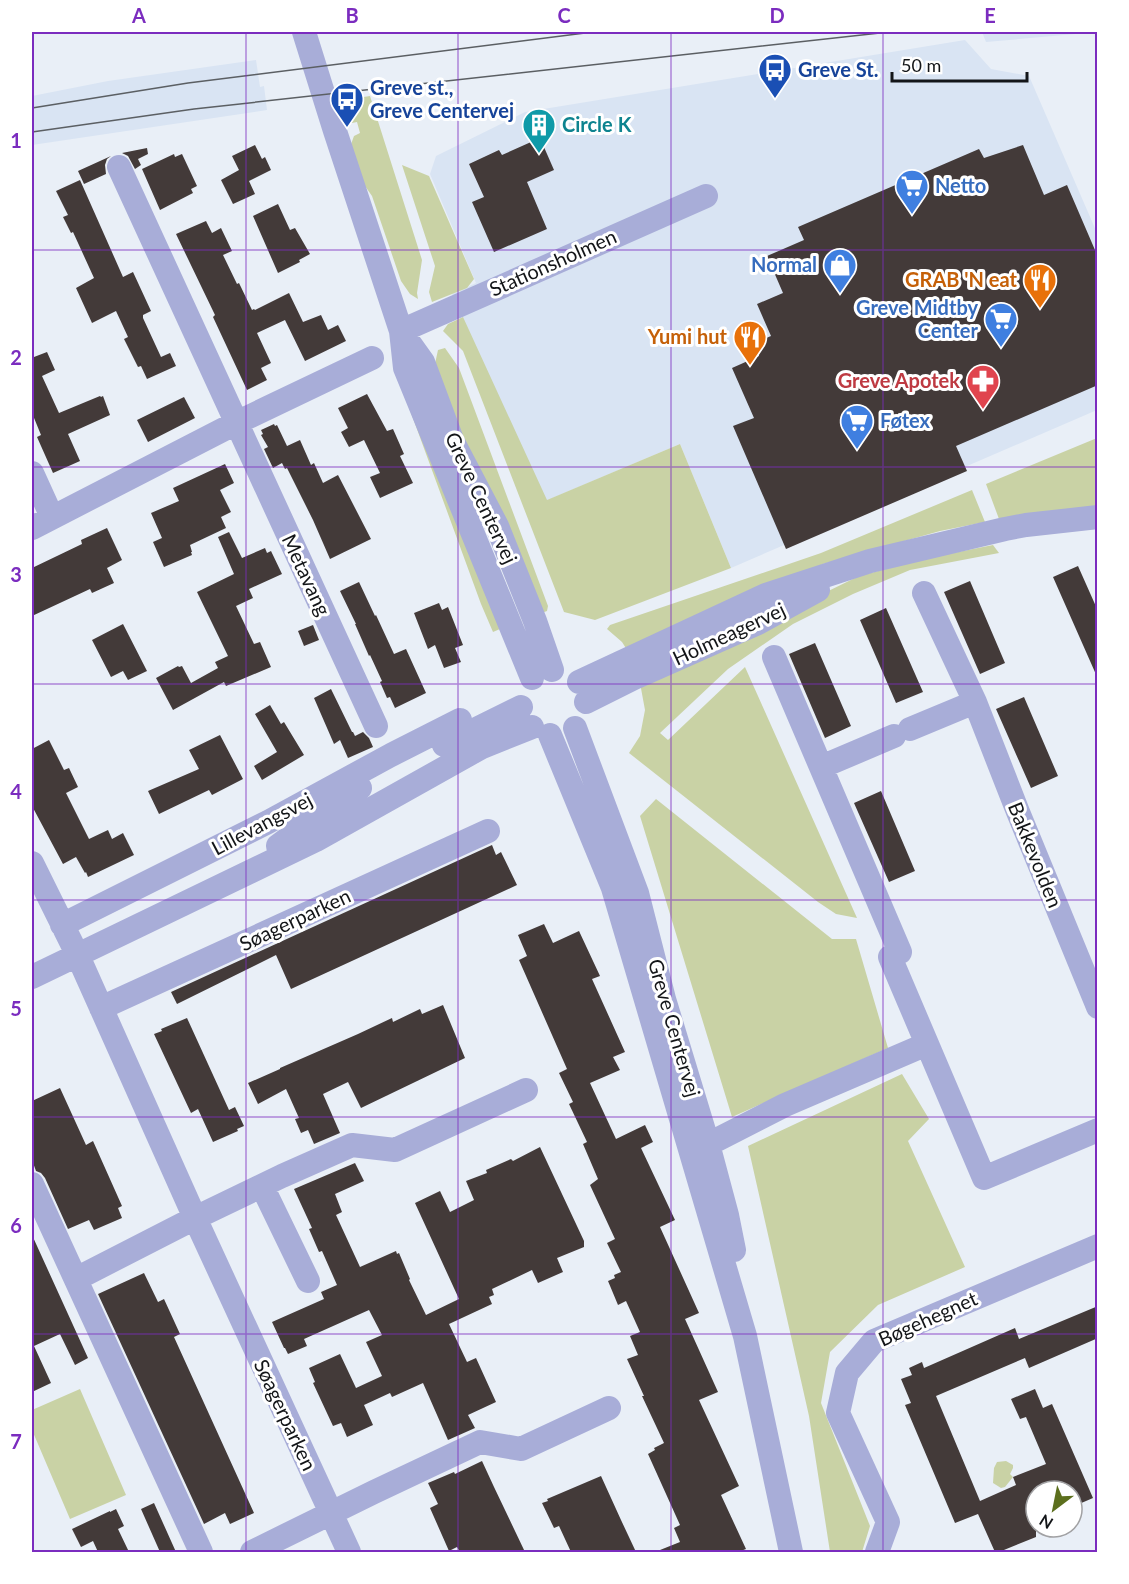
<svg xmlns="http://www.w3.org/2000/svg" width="1129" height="1584" font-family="Lato,sans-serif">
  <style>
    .built { fill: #d9e4f3 }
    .green { fill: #c9d2a5 }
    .building { fill: #433a39 }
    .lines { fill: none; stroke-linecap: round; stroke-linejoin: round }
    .minor { stroke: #a8add8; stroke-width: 24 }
    .tram { stroke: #5b5f63; stroke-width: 1.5 }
    .grid { fill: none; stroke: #7b2cbf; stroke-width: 1.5; stroke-opacity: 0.55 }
    .labels { text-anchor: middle; stroke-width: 6; stroke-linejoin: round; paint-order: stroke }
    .transit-label { font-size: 20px; font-weight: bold; fill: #164399; stroke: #fff; text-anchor: start }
    .culture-label { font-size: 20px; font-weight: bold; fill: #0d838f; stroke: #fff; text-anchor: start }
    .shop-label { font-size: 20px; font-weight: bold; fill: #366cbe; stroke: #fff; text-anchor: start }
    .street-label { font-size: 20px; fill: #131518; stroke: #fff }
    .food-label { font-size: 20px; font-weight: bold; fill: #c56008; stroke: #fff; text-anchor: end }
    .health-label { font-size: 20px; font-weight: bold; fill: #be3a42; stroke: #fff; text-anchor: end }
    .neatline { fill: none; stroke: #7b2cbf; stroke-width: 2 }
    .grid-label { font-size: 20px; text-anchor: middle; font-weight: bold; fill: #7b2cbf }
  </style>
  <rect width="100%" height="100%" fill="#e9eff7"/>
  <!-- built -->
  <path class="built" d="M982 32H1098L986 42Z
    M965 40 991 69 1029 76 1097 233V410L731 568 680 444 543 502 452 294 476 283 430 174 436 156 525 112Z
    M256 60 260 87 264 86 267 110 32 145V96L108 81Z"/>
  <!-- green -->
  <path class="green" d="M370 96 422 260 417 293 418 299 410 294 401 281 372 196 358 176 350 147 354 136 360 133 357 122 352 123 349 109 351 99Z
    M402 165 429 176 474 279 467 288 432 302 429 292 435 266Z
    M463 317 547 500 680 444 731 568 595 620 564 612 463 351 443 331 448 324Z
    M445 348 459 368 548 606 547 611 536 615 433 373 438 350Z
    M399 380 507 626 493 632 481 604Z
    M1097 438V506L999 519 986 484Z
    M972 490 985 522 940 531 823 564 629 653 622 642 607 629 610 625 821 553Z
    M993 545 999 553 910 570 853 594 793 624 728 669 660 733 668 740 745 667 857 918 836 914 818 902 629 753 640 736 645 710 640 683 859 576 928 558Z
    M656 799 832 939H856L888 1048 732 1117 640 816Z
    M902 1074 929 1119 908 1141 965 1267 878 1305 830 1352 821 1403 870 1526 862 1552H830L809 1416 748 1146Z
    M80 1389 126 1495 70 1519 32 1430V1410Z
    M1006 1461 1013 1465V1468L1010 1474 1013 1477 1005 1487 1001 1488 993 1483 994 1468 997 1462Z"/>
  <!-- building -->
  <path class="building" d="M540 138 554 170 527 182 547 229 494 252 472 202 484 197 469 164 499 150 502 155Z
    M255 145 262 159 265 157 271 170 249 181 255 194 233 204 221 180 239 170 232 156Z
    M1023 145 1044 195 1067 185 1098 257V385L956 446 967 471 786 549 733 426 754 418 732 368 759 356 754 343 771 336 757 304 783 293 767 256 804 240 798 227 979 149 984 158Z
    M147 148 148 154 138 159 141 165 135 169 128 156 122 153Z
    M174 154 175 157 182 154 197 186 191 189 193 193 160 210 142 169Z
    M111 156 107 159 105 165 106 174 84 184 78 171Z
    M80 180 123 277 133 272 151 311 143 315V318L161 357 170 353 176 366 147 379 141 366 138 367 124 339 128 337 116 311 92 323 76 288 94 278 73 232 71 233 63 217 68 215 56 191Z
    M278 204 290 230 295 228 310 254 299 260 300 262 278 273 253 216Z
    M206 221 212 233 221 228 232 251 223 255 237 284 239 283 252 310 254 309 255 310 289 293 303 322 321 315 328 330 338 325 346 341 305 361 285 320 257 333 271 363 261 368 267 380 247 390 213 317 215 315 176 234Z
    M32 352 34 357 47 352 55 370 42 376 59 413 100 396 101 397 103 396 110 415 68 434 80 461 53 473 37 437 41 435 32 413Z
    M367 394 387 431 393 429 404 454 400 456 413 483 380 498 370 477 380 473 364 440 349 447 341 432 348 428 338 408Z
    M184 397 195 418 148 442 137 420Z
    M274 424 275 426 277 425 287 446 300 440 311 465 314 463 323 483 338 475 371 539 330 559 313 520 287 468 285 469 282 463 273 468 264 449 268 447 261 435 263 434 261 430Z
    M225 464 234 483 220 490 231 512 221 517 226 528 190 545 192 552H191L192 555 164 567 153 542 162 538 151 513 179 501 173 488Z
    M107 528 122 560 107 568 114 583 92 593 90 589 32 616V568L82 544 81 540Z
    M229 532 242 558 265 548 267 553 271 551 282 574 249 589 253 598 236 606 254 644 260 642 271 667 226 686 224 682 173 710 156 678 178 666 179 667 182 666 191 683 218 668 215 662 228 656 197 592 234 574 218 537Z
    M1078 566 1098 611V679L1053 577Z
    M970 581 1005 663 980 674 944 592Z
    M359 582 375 616 376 615 394 654 406 649 426 693 395 708 390 697 387 698 380 682 382 681 370 655 369 656 355 624H356L340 591Z
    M439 603 442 610 448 607 463 645 455 648 461 662 444 668 435 645 428 649 414 613Z
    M886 608 923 692 896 703 860 620Z
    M123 624 147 671 128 680 123 671 111 677 92 640Z
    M313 625 319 640 304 646 298 631Z
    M815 643 851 726 825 738 789 654Z
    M331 689 352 732H353L355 736 363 732 369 738 373 747 348 758 340 740 334 744 314 698Z
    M1024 697 1058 776 1031 788 996 709Z
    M270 705 281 724 284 722 304 755 262 780 254 766 277 752 255 714Z
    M220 735 243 779 212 795 209 790 159 814 148 791 199 769 189 750Z
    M49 740 64 770 69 768 78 787 66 793 89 839 108 830 112 839 123 833 134 855 88 877 86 872 85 873 76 857 63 864 32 806V749Z
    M881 791 915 871 889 882 854 803Z
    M492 845 496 855 501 852 517 885 291 989 276 955 177 1004 171 992Z
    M544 924 553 943 579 931 600 976 592 979 625 1052 613 1057 620 1070 590 1083 616 1139 645 1125 653 1142 641 1148 675 1220 660 1227 699 1313 685 1319 718 1392 699 1400 739 1486 721 1495 746 1549 738 1552H655L680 1542 674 1528 680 1525 648 1454 655 1450 654 1448 664 1443 642 1396H644L627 1359 638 1355 630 1336 640 1332 626 1301 618 1305 608 1281 615 1278 614 1275 621 1272 607 1243 615 1239 590 1185 598 1179 583 1144 587 1142 569 1104 573 1102 559 1073 567 1069 519 960 527 956 518 935Z
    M443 1005 465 1058 361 1108 348 1082 323 1094 340 1133 314 1144 308 1130 301 1133 295 1119 299 1118 286 1089 258 1104 248 1083 280 1069V1068L358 1034 392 1018 393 1022 420 1009 422 1014Z
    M187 1018 229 1110 235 1107 244 1126 237 1129 238 1131 213 1142 198 1109 191 1113 154 1034 162 1031 161 1029Z
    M60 1088 86 1145 93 1141 122 1206 118 1208 122 1218 94 1230 89 1220 68 1229 45 1178 41 1173 36 1171 32 1160V1101Z
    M540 1147 584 1241V1247L557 1258 563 1272 538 1283 532 1270 492 1289 494 1295 489 1297 492 1304 449 1324 467 1362 476 1358 496 1402 468 1415 475 1428 448 1440 423 1383 392 1397 390 1393 364 1405 373 1425 347 1437 341 1423 333 1426 313 1383 315 1382 309 1368 340 1354 356 1388 382 1376 366 1342 382 1335 369 1310 304 1339 307 1346 288 1354 285 1348H284L272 1322 324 1299 321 1292 337 1285 322 1251 319 1252 309 1229 312 1228 294 1189 355 1163 364 1181 335 1194 342 1212 336 1215 360 1267 396 1251 397 1254 399 1253 410 1279 409 1280 426 1315 459 1299 415 1203 440 1191 450 1212 474 1200 466 1181 487 1173 486 1170 511 1159 513 1161Z
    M32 1235 88 1358 75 1365 60 1334 34 1346 51 1383 32 1392Z
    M144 1273 158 1302 164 1299 180 1334 174 1337 254 1513 230 1524 225 1513 204 1524 98 1294Z
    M1098 1306V1338L1029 1368 1025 1358 936 1396 980 1501 1016 1485 1013 1477 1046 1464 1026 1417 1020 1419 1011 1399 1035 1389 1043 1408 1052 1404 1093 1498 1072 1507V1491H1036V1537L999 1552H995L978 1514 955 1523 905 1405 911 1403 901 1379 912 1375 909 1368 922 1362 924 1368 1015 1328 1019 1339Z
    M482 1461 494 1487 525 1552H460L457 1547 449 1551 430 1508 438 1504 428 1483 454 1472 455 1474Z
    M601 1476 621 1520 636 1552H571L559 1526 554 1528 542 1503 548 1501 547 1499Z
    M154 1503 176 1552H160L141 1509Z
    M116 1509 124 1526 118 1529 129 1552H98L93 1541 81 1547 72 1529 110 1511V1512Z"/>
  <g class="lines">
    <!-- minor -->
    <path class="minor" d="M304 32 335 131 401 331 405 368 532 678
      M119 167 376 726
      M401 331 706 196
      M403 334 423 362 452 440 497 526 535 621 552 670
      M32 473 52 517
      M32 528 236 423 372 358
      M924 593 975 702 1018 812 1098 1007
      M774 657 900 952 890 957 984 1178 1098 1130
      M579 682 766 595 870 561 1005 529 1026 525 1098 517
      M586 702 634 678 758 623 818 590
      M575 728 637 893 664 999 708 1144 727 1215 734 1250
      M910 729 975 702
      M550 735 613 888 745 1336 791 1552
      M444 745 521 707
      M821 767 894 736
      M278 846 344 797 360 788
      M32 863 78 956 195 1218 349 1552
      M62 925 268 822 391 755 460 720
      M32 977 316 840 482 747 532 727
      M101 1008 488 831
      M695 1151 785 1105 927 1044
      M32 1184 201 1552
      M262 1186 308 1281
      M76 1279 195 1218 282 1176 352 1145 395 1150 526 1090
      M252 1552 374 1492 480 1442 521 1449 609 1408
      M877 1552 888 1522 838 1413 847 1373 874 1341 1098 1246"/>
    <!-- tram -->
    <path class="tram" d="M32 108 188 83 593 32
      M32 132 194 109 889 32"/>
  </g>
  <!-- grid -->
  <path class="grid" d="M246 32V1552M458 32V1552M671 32V1552M883 32V1552M32 250H1098M32 467H1098M32 684H1098M32 900H1098M32 1117H1098M32 1334H1098"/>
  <!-- icons -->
  <defs>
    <symbol id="bus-pin" viewBox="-11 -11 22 30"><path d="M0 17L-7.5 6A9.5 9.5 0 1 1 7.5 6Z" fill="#1a4fb4" stroke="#fff"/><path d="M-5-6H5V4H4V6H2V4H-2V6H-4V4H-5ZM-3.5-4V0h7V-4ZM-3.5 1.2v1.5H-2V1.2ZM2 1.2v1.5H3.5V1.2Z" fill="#fff"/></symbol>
    <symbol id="building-pin" viewBox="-11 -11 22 30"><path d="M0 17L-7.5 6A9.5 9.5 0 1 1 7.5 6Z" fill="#0f9aa8" stroke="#fff"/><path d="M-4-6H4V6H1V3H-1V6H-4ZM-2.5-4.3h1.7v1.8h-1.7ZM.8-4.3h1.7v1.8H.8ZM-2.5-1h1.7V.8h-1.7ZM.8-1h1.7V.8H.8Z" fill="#fff"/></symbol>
    <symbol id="supermarket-pin" viewBox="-11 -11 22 30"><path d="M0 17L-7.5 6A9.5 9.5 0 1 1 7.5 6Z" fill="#3f7fe0" stroke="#fff"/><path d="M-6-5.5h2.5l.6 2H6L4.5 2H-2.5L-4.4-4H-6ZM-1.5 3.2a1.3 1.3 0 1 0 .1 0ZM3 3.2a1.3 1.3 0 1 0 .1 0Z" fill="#fff"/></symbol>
    <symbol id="shop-pin" viewBox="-11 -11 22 30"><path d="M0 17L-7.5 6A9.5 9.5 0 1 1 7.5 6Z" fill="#3f7fe0" stroke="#fff"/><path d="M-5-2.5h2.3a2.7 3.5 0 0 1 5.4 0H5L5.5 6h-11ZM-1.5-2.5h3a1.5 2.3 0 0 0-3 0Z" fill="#fff"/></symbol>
    <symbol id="restaurant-pin" viewBox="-11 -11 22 30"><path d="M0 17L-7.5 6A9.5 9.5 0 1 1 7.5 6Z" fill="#e8710a" stroke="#fff"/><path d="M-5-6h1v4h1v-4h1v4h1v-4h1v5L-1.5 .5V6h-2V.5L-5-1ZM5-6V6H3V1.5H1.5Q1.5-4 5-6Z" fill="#fff"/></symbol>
    <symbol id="pharmacy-pin" viewBox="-11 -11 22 30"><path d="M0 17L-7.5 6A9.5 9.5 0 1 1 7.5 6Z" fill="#e0444e" stroke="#fff"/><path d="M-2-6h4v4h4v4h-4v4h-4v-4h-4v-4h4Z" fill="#fff"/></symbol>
  </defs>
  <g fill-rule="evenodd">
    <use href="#bus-pin" x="756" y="51" width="38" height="52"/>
    <use href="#bus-pin" x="328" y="80" width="38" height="52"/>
    <use href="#building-pin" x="520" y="106" width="38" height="52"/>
    <use href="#supermarket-pin" x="893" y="167" width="38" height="52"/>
    <use href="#shop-pin" x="821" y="246" width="38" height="52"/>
    <use href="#restaurant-pin" x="1021" y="261" width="38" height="52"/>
    <use href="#supermarket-pin" x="982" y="300" width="38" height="52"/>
    <use href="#restaurant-pin" x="731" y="318" width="38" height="52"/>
    <use href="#pharmacy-pin" x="964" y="362" width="38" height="52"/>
    <use href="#supermarket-pin" x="838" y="402" width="38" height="52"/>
  </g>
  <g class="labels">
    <!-- transit labels -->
    <g class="transit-label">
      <text x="798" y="77">Greve St.</text>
      <text x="370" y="95">Greve st.,<tspan x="370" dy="23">Greve Centervej</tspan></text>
    </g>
    <!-- culture labels -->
    <g class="culture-label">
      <text x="562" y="132">Circle K</text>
    </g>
    <!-- shop labels -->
    <g class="shop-label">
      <text x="935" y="193">Netto</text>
      <text x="817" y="272" text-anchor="end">Normal</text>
      <text x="978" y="315" text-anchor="end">Greve Midtby<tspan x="978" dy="23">Center</tspan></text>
      <text x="880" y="428">Føtex</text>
    </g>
    <!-- street labels -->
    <g class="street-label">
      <text transform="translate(553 263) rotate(-24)" y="7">Stationsholmen</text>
      <text transform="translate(481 498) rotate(65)" y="7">Greve Centervej</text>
      <text transform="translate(306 575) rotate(65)" y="7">Metavang</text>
      <text transform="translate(729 634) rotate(-25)" y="7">Holmeagervej</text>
      <text transform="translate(262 824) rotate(-28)" y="7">Lillevangsvej</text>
      <text transform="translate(1035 855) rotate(68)" y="7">Bakkevolden</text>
      <text transform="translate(295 920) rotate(-25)" y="7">Søagerparken</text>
      <text transform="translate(674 1028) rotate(74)" y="7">Greve Centervej</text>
      <text transform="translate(928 1319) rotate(-24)" y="7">Bøgehegnet</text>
      <text transform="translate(285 1415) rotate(65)" y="7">Søagerparken</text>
    </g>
    <!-- food labels -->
    <g class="food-label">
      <text x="1017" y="287">GRAB 'N eat</text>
      <text x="727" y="344">Yumi hut</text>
    </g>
    <!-- health labels -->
    <g class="health-label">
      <text x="960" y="388">Greve Apotek</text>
    </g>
  </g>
  <!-- border -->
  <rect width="1129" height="1584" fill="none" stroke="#ffffff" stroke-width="66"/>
  <!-- north arrow -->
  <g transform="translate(1054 1509) rotate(212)"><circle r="28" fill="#ffffff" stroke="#a1a1a3" stroke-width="1.5"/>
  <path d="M0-4.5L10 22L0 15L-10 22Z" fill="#5c6f1d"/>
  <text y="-9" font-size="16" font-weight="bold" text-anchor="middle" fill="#131518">N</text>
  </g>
  <!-- scale -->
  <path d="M892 72v9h135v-9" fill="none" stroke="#131518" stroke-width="3"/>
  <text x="901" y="72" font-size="18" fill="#131518" stroke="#ffffff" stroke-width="4.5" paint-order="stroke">50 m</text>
  <rect x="33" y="33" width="1063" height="1518" class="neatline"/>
  <g class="grid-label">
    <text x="139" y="23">A</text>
    <text x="352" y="23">B</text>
    <text x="564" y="23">C</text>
    <text x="777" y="23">D</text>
    <text x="990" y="23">E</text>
    <text x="16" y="148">1</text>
    <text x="16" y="365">2</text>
    <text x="16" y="582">3</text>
    <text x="16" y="799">4</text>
    <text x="16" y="1016">5</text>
    <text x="16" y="1233">6</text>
    <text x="16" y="1449">7</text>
  </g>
</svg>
